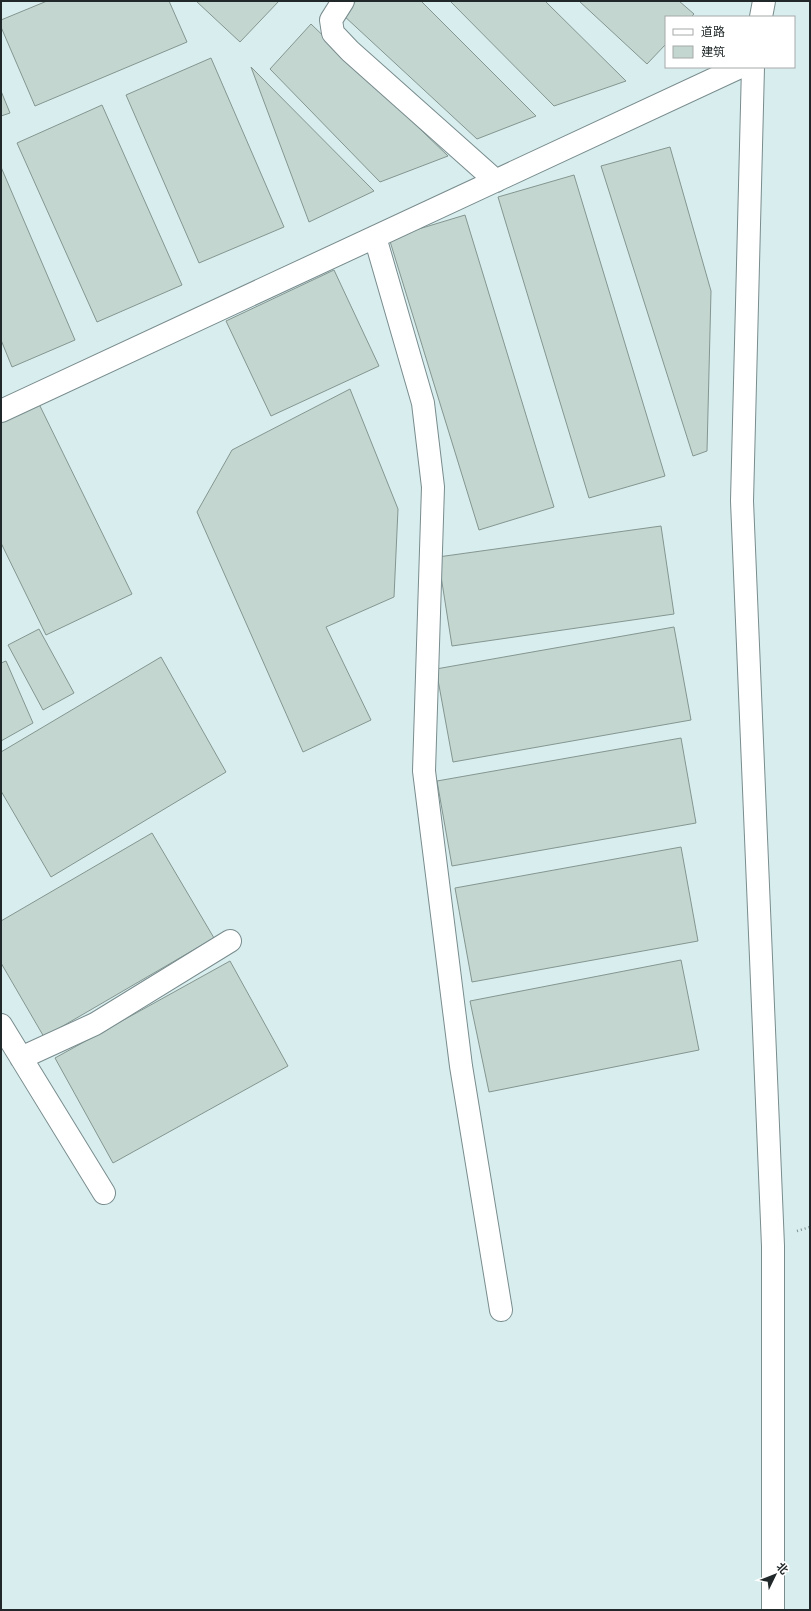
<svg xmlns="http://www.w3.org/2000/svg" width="811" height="1611" font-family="'Source Sans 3','Noto Sans SC',sans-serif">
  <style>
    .building { fill: #c3d6cf; stroke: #859690 }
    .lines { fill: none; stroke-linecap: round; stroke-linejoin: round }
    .street-casing { stroke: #798c8e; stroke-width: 24 }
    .path { stroke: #808f90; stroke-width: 2.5; stroke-dasharray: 1 3; stroke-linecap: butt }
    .street { stroke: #fff; stroke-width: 22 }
  </style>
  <rect width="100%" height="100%" fill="#d8edee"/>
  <!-- building -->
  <path class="building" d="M47 1H169L187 42 35 106 1 27V20Z
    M196 1H279L240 42Z
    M356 1H421L536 116 477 139 343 15Z
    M450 1H545L626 81 554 106Z
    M579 1H679L694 14 691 17H666V44L647 64Z
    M311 24 448 156 380 182 270 69Z
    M211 58 284 227 199 263 126 95Z
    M251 67 374 191 309 222Z
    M1 91 10 113 1 116Z
    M102 105 182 285 97 322 17 143Z
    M670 147 711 291 707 451 693 456 601 166Z
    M1 167 75 340 12 367 1 340Z
    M574 175 665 476 589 498 498 197Z
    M465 215 554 507 479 530 389 238Z
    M334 270 379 366 271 416 226 321Z
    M350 389 398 509 394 597 326 627 371 720 303 752 197 512 232 450Z
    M39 404 132 594 46 635 1 543V422Z
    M661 526 674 614 452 646 438 557Z
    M674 627 691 720 453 762 436 669Z
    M39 629 74 693 43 710 8 645Z
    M161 657 226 772 51 877 1 791V752Z
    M6 661 33 723 1 741V663Z
    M681 738 696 823 452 866 437 781Z
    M152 833 214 938 44 1037 1 963V921Z
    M681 847 698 941 472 982 455 888Z
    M681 960 699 1050 489 1092 470 1001Z
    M230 961 288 1066 113 1163 55 1058Z"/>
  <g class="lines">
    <defs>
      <path id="street" d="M343 1 331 20 333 33 350 51 496 181
        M761 17 764 1
        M753 67 742 501 773 1246V1610
        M375 237 423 403 433 487 424 771 461 1066 501 1310
        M1 411 740 67
        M1 1025 104 1193
        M21 1058 95 1024 230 941"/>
    </defs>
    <!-- street casing -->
    <use href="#street" class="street-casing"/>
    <!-- path -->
    <path class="path" d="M797 1231 810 1227"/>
    <!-- street -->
    <use href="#street" class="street"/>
  </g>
  <!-- border -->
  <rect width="811" height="1611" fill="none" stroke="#212829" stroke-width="4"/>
  <!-- legend -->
  <rect x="665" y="16" width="130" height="52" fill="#ffffff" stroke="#a6a9a9"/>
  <rect x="673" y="29" width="20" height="6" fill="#ffffff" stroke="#a6a9a9"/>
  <text x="701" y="36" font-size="12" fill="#212829">道路</text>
  <rect x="673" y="46" width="20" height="12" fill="#c3d6cf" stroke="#a6a9a9"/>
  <text x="701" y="56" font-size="12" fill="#212829">建筑</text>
  <!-- north arrow -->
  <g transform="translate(775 1575) rotate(47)" stroke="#ffffff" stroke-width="3" paint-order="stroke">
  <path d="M0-3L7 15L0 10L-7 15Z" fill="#212829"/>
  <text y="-6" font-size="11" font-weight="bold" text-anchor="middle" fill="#212829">北</text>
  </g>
</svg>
